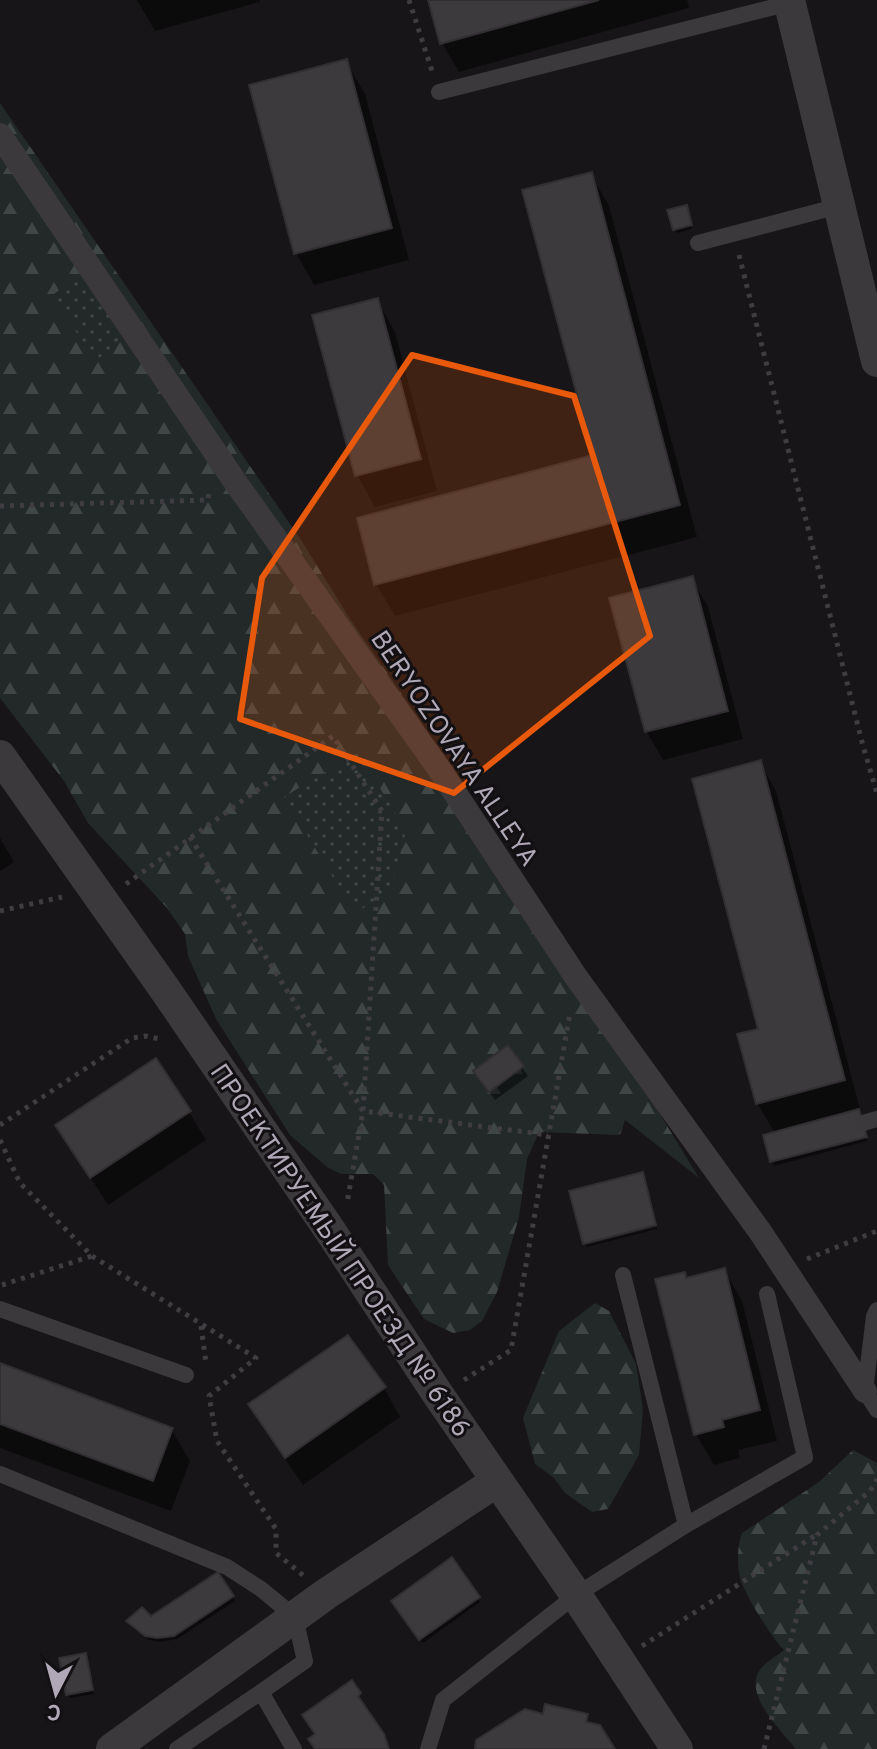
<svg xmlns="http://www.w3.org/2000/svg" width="877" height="1749" font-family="Overpass,sans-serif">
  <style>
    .forest { fill: url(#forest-firs); fill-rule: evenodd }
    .park { fill: url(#park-dots) }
    .shadow { fill: #0007 }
    .building { fill: #3d3a3e; stroke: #322f33; stroke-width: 2 }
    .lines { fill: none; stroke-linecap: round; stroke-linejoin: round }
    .path { stroke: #403d42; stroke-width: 5; stroke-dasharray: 4 6; stroke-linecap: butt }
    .service { stroke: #3c393d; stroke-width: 16 }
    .pedestrian { stroke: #3c393d; stroke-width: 24 }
    .minor { stroke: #3c393d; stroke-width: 32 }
    .marked { fill: #e8590c; fill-opacity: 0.2; stroke: #e8590c; stroke-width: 6; stroke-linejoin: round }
    .labels { text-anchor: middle; stroke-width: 6; stroke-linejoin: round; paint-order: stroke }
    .street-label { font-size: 26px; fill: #b0a8b6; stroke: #121012 }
  </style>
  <defs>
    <pattern id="forest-firs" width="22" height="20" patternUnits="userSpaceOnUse" patternTransform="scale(2)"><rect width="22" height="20" fill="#222928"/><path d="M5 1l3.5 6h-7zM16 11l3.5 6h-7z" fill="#404545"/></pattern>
    <pattern id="park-dots" width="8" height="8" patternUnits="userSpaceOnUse" patternTransform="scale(2)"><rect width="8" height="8" fill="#222928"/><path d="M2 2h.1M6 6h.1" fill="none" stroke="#404545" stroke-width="1.8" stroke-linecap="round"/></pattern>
  </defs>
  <rect width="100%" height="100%" fill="#171517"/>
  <!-- forest -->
  <path class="forest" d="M0 103 301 540 350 619 421 722 699 1178 625 1120 620 1135 539 1132 527 1159 519 1217 497 1292 482 1321 470 1330 453 1333 424 1319 388 1265 384 1185 373 1174H341L327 1167 290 1135 216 1019 188 956 185 934 167 908 88 823 64 781 0 698ZM508 1045 524 1066 489 1092 473 1071Z
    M595 1303 609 1311 636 1364 643 1410 639 1455 608 1509 592 1512 565 1493 554 1478 535 1464 523 1418 559 1331Z
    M853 1450 877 1463V1749H796C782 1731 744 1696 759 1671 764 1663 777 1656 784 1650 771 1637 745 1595 740 1578 737 1562 737 1547 742 1533L819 1482Z"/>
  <!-- park -->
  <path class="park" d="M82 274 128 337 96 360 51 296Z
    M358 752 406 831 389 897 354 912 284 797Z"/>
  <!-- shadow -->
  <path class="shadow" d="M137 0H260V2L155 31Z
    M430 0H687L689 8 459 72 442 43Z
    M346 62 365 94 409 260 314 285 296 253Z
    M591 174 609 206 697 537 395 616 376 584 595 457Z
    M688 211 692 229 677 233 675 229Z
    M377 300 395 332 437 491 375 507 357 475Z
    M692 579 708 607 743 739 663 760 647 732 612 600Z
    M760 763 776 791 860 1109H857L867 1141 774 1166 765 1136 775 1133 757 1103 761 1031Z
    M0 838 14 862 0 871Z
    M508 1048 528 1076 495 1100 480 1080Z
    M189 1112 206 1140 108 1205 58 1126Z
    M657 1227V1229L587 1247 586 1245Z
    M724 1270 742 1301 777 1441 738 1450 740 1458 714 1465 696 1434 684 1274 687 1280Z
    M0 1365 171 1429 190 1461 171 1511 0 1448Z
    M384 1388 400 1417 303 1485 267 1433 251 1405Z
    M452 1560 480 1602 423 1643 394 1601Z
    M218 1575 235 1601 177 1639 160 1642 149 1640 130 1626 128 1622 151 1619Z
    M85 1655 94 1694 70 1698 68 1694Z"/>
  <!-- building -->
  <path class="building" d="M428 0H599L440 44Z
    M347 59 392 228 294 254 249 85Z
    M592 172 680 505 374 585 357 518 593 455 522 190Z
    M687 205 692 225 673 230 667 210Z
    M378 298 421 459 355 476 312 315Z
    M693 576 728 711 645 732 609 598Z
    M761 760 845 1080 756 1104 737 1034 758 1029 692 779Z
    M508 1045 524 1066 489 1092 473 1071Z
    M156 1058 191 1111 90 1178 55 1125Z
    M859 1109 867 1137 770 1162 763 1135Z
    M643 1172 656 1225 583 1244 569 1191Z
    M725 1268 760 1410 722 1420 724 1427 694 1435 655 1279 685 1272 686 1278Z
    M348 1335 386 1387 285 1458 248 1404Z
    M0 1363 173 1428 153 1481 0 1424Z
    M452 1557 480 1597 419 1640 391 1601Z
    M218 1572 234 1596 174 1636 157 1638 145 1636 126 1621 142 1607 151 1616Z
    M86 1653 93 1690 66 1695 59 1658Z
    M352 1680 361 1693 358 1696 384 1734 389 1749H315L308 1739 315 1734 302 1715Z
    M545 1704 588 1714 586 1722 600 1725 615 1749H475L476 1740 525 1709 543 1714Z"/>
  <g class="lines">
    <!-- path -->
    <path class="path" d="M409 0 432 71
      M739 255 863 746 877 793
      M0 506 208 500 209 493
      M190 837 363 1111 548 1135
      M126 884 333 736 382 811 363 1111 347 1203
      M0 911 62 897
      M0 1125 132 1038 145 1036 160 1039
      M0 1140 20 1183 92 1256 256 1358 209 1396 217 1441 276 1529V1553L304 1576
      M807 1259 877 1231
      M2 1285 92 1256
      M201 1326 206 1363
      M464 1380 511 1350 570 1013
      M642 1646 816 1535
      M764 1749 817 1535 870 1491 877 1479"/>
    <!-- service -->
    <path class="service" d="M439 92 790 3
      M698 243 839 206
      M863 1123 877 1119
      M623 1275 686 1525
      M0 1309 186 1375
      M877 1310 874 1316 865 1391 877 1410
      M0 1474 227 1567 261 1589 295 1617 305 1661 261 1692 294 1749
      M177 1749 261 1692
      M428 1749 443 1700 576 1595 686 1525 805 1457 767 1294"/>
    <!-- pedestrian -->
    <path class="pedestrian" d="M0 135 236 483 442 773 576 977 761 1233 865 1391"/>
    <!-- minor -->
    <path class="minor" d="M789 0 877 361
      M0 756 164 988 331 1232 439 1396 576 1595 677 1749
      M112 1749 326 1594 497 1481"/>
  </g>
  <!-- marked area -->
  <path class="marked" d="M412 355 574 396 650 636 454 793 240 719 262 578Z"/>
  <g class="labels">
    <!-- street labels -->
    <g class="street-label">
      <text transform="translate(455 748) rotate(56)" y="9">BERYOZOVAYA ALLEYA</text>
      <text transform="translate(341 1250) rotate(56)" y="9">ПРОЕКТИРУЕМЫЙ ПРОЕЗД № 6186</text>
    </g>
  </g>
  <!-- north arrow -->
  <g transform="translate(56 1693) rotate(186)" stroke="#121012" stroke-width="6" paint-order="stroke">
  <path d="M0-6L14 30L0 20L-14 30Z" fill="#b0a8b6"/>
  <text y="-12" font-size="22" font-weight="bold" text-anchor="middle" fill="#b0a8b6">С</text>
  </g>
</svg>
